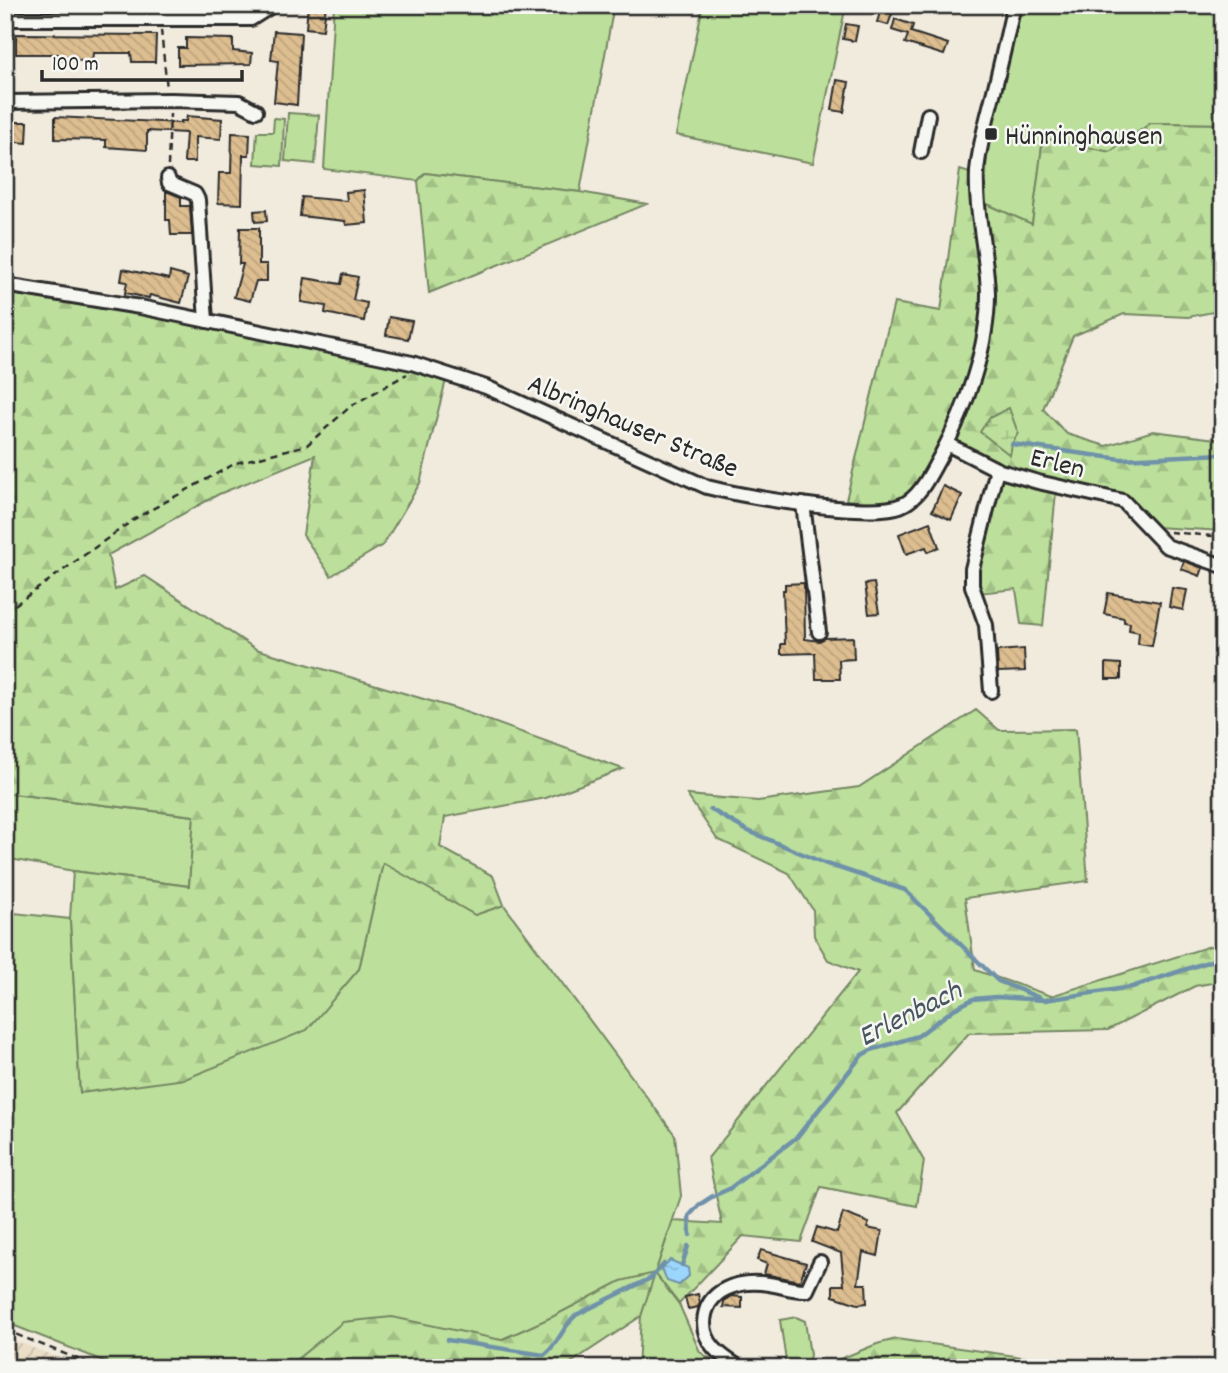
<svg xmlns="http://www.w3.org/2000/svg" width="1228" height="1373" font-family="Dekko,sans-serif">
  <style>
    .industrial { fill: url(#industrial-furrows) }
    .green { fill: #bce09b; stroke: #748663; stroke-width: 2 }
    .forest { fill: url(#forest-firs); stroke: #748663; stroke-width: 2 }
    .wetland { fill: url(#wetland-marsh); stroke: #748663; stroke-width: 2 }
    .water { fill: url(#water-ripples); stroke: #6f92a9; stroke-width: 2 }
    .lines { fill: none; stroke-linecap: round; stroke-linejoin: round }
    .stream { stroke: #6f92a9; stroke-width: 4.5 }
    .building { fill: url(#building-back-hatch); stroke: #2b2b2b; stroke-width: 2 }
    .minor-casing { stroke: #2b2b2b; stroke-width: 18 }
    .path { stroke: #2b2b2b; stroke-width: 2.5; stroke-dasharray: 7 5; stroke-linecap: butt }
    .minor { stroke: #f6f6f2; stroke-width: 12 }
    .poi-dot { fill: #2b2b2b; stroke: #f6f6f2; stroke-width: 2.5 }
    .labels { text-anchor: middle; stroke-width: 5; stroke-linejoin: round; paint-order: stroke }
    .poi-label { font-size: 28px; fill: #2b2b2b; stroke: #f6f6f2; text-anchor: start }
    .street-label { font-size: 28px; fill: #2b2b2b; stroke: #f6f6f2 }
    .water-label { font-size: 30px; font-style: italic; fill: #485660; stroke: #f6f6f2 }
  </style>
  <defs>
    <pattern id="industrial-furrows" width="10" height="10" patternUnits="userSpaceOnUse" patternTransform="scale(1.75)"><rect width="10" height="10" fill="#ebdec7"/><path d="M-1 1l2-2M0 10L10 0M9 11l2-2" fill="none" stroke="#cabfab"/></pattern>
    <pattern id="forest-firs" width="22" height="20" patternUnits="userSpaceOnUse" patternTransform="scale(1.75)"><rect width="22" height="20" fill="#bce09b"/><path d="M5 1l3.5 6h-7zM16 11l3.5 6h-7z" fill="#a2c086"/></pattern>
    <pattern id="wetland-marsh" width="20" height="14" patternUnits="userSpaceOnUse" patternTransform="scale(1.75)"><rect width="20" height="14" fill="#bce09b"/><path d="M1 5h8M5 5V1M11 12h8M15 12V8" fill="none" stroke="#a2c086"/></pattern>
    <pattern id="water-ripples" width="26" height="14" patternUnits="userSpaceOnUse" patternTransform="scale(1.75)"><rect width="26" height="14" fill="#9dd6fd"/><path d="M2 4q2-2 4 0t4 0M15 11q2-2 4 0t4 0" fill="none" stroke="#87b8d9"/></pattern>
    <pattern id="building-back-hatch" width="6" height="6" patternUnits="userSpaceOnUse" patternTransform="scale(1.75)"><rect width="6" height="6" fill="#ddbe90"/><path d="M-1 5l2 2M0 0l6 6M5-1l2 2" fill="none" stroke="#bea37c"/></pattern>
  </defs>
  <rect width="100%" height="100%" fill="#f1ebde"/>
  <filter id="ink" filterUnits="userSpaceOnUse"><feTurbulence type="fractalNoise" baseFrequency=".0143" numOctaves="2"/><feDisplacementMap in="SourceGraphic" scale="14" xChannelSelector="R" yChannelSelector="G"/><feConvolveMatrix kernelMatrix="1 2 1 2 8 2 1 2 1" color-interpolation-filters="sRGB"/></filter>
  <g filter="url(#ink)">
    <!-- industrial -->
    <path class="industrial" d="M5 1337 67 1361 84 1368H5Z"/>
    <!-- green -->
    <path class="green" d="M334 5H614L580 192 425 173 418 181 324 169Z
      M703 5H846L813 163 676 135Z
      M1019 5H1223V124L1151 123 1110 152 1043 139 1032 225 985 203 987 150 993 113Z
      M288 113 319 115 315 164 285 161Z
      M274 118 284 119 282 166 255 164 257 132H273Z
      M5 793 194 816 189 886 73 871 5 858Z
      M383 862 475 915 504 905 675 1135 681 1196 655 1273 679 1304 700 1352 724 1368H638L641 1316 654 1273 500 1340 392 1318 344 1322 286 1368H121L5 1322V912L70 919 80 1093 359 969Z
      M796 1317 805 1321 810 1355 808 1362 787 1368 780 1320Z"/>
    <!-- forest -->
    <path class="forest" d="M1151 123 1223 124V310L1188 317 1124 314 1073 336 1043 409 1067 434 1106 446 1153 431 1223 440V531L1155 527 1125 499 991 462 941 439C913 495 911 507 846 500L894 303 941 311 960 170 973 174V198L1032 224 1043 138 1110 152Z
      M425 173 580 192 647 204 429 293 418 181Z
      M5 293 156 317 392 362 446 380 420 483 383 545 331 576 303 535 315 455 219 494 108 555 115 590 145 576 256 649 457 709 623 769 546 798 445 817 440 847 493 876 504 905 475 915 383 863 359 969 307 1030 185 1079 80 1093 70 919 73 871 189 886 194 816 5 793Z
      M1000 475 1056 492 1043 626 1021 624 1016 589 978 593 976 569Z
      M976 710 999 730 1076 729 1088 881 965 898 975 970 1051 996 1223 942V981L1195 986 1108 1030 969 1033 897 1113 924 1161 917 1206 821 1187 801 1242 743 1236 679 1304 655 1273 641 1316 563 1368H286L343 1322 392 1317 501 1340 554 1316 621 1281 655 1273 673 1221 722 1224 708 1158 858 972 828 960 814 936 813 910 789 873 717 839 687 795 758 801 859 787Z
      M896 1339 1057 1362V1368H818L877 1344Z"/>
    <!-- wetland -->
    <path class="wetland" d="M1009 408 1018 433 1012 444 1010 455 980 432 989 418Z"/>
    <!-- water -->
    <path class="water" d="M670 1260 688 1268 689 1276 679 1285 667 1281 662 1268Z"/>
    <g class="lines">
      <!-- stream -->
      <path class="stream" d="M1012 444 1121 459 1223 454
        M710 809 746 830 824 863 905 890 998 981 1040 998
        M690 1235 689 1216 699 1205 713 1196 729 1189 797 1137 862 1055 871 1050 918 1036 954 1009 973 999 996 997 1045 1000 1132 987 1223 957
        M682 1265 688 1246
        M447 1340 544 1355C558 1345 563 1326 576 1315L651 1278 664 1264"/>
    </g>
    <!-- building -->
    <path class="building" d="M308 5H326L323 30 306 28Z
      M881 10 892 14 888 25 877 22Z
      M895 19 913 25 911 32 948 44 944 55 905 43 908 35 892 30Z
      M846 24 858 26 855 41 843 39Z
      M274 31 301 33 297 105 274 102 278 61 271 60Z
      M16 34 156 35 155 62H132L131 53H93L92 61 59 60 58 54H16Z
      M186 38 233 39V51L252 53 251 64 178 65V48H186Z
      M837 80 849 82 844 112 832 110Z
      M187 116 222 119 221 139 195 137V162H184L186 133 147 131V150L106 147V140L55 139V117L181 123V121H186Z
      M5 122H28L27 143 5 141Z
      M232 133 250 134 249 155H243L242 204 218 203 219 173H231Z
      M364 190 367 223 346 225 345 221 300 216 302 197 347 201 346 192Z
      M166 191 181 197V206H190L192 235H171L170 220H166Z
      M266 210 267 221 255 222 254 211Z
      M240 228H259V264H267V281H256L250 301 234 297 243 264H239Z
      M123 269 169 279 170 272 188 277 181 303 150 295 149 298 125 293 127 282 121 281Z
      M343 274 358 277 353 300 367 303 364 321 325 313 326 306 301 302 305 278 341 284Z
      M389 317 412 321 408 339 386 335Z
      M943 486 962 495 951 520 932 511Z
      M930 522 939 547 928 552 926 547 906 554 899 534Z
      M1184 561 1203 568 1200 576 1181 569Z
      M804 583 805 639 819 641 825 638 853 637 854 659 839 660 840 679H816L815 653 781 654V644H785L783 590H785V584Z
      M874 583 879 613 869 614 865 584Z
      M1172 588 1187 590 1183 610 1169 607Z
      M1108 593 1160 602 1152 646 1138 644 1139 632 1129 630 1130 623 1124 622V618L1104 614Z
      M1024 649 1025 671 998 672 997 651Z
      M1106 663 1121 664V679H1106Z
      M843 1213 869 1223 867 1228 882 1231 878 1256 863 1252 858 1284H866L867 1303 858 1304 833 1296V1285H844L841 1253 812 1242 817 1227 837 1233Z
      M761 1250 806 1263 800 1281 764 1274 767 1264 757 1260Z
      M698 1294 700 1303 698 1307 688 1309 685 1297Z
      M731 1296 742 1297V1308L723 1307 724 1301Z"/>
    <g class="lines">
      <defs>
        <path id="minor" d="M5 19H251L273 5
          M5 102 171 100 239 102 256 111
          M921 152 928 115
          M168 178 169 183 195 194 198 200 206 321
          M5 285 140 307 412 363 486 387 707 487C743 496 871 519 902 505 921 497 931 472 941 455 966 408 988 348 988 294 987 253 975 212 977 172 979 147 986 122 992 99 1000 68 1007 36 1014 5
          M947 444 1000 471 1038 482 1123 501 1166 546 1223 566
          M803 504 819 632
          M991 691 986 625 972 586V569L997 469
          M740 1368C724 1357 704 1346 704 1323 705 1289 740 1279 769 1284 783 1286 793 1291 807 1290L820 1262"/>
      </defs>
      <!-- minor casing -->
      <use href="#minor" class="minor-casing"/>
      <!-- path -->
      <path class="path" d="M161 30 167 89
        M5 49 6 33
        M168 166 170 114
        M1170 532 1223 537
        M5 612 136 518 236 463 307 445 351 406 407 374
        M5 1330 100 1368"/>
      <!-- minor -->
      <use href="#minor" class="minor"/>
    </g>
  </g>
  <!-- markers -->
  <rect class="poi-dot" x="984" y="127" width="14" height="14" rx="3.5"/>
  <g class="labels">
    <!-- poi labels -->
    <g class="poi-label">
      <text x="1005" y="144">Hünninghausen</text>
    </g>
    <!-- street labels -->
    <g class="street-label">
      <text transform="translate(634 424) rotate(23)" y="10">Albringhauser Straße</text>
      <text transform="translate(1058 461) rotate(14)" y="10">Erlen</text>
    </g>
    <!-- water labels -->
    <g class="water-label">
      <text transform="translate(909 1012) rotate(-27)" y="10">Erlenbach</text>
    </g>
  </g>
  <!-- margin -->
  <rect width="1228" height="1373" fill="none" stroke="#f6f6f2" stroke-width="28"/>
  <rect x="14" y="14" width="1200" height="1345" fill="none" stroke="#2b2b2b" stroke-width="2.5" filter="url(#ink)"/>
  <!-- scale -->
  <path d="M42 70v10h200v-10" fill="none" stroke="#2b2b2b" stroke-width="3.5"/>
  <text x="52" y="70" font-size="21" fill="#2b2b2b" stroke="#f6f6f2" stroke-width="5" paint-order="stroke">100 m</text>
</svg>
